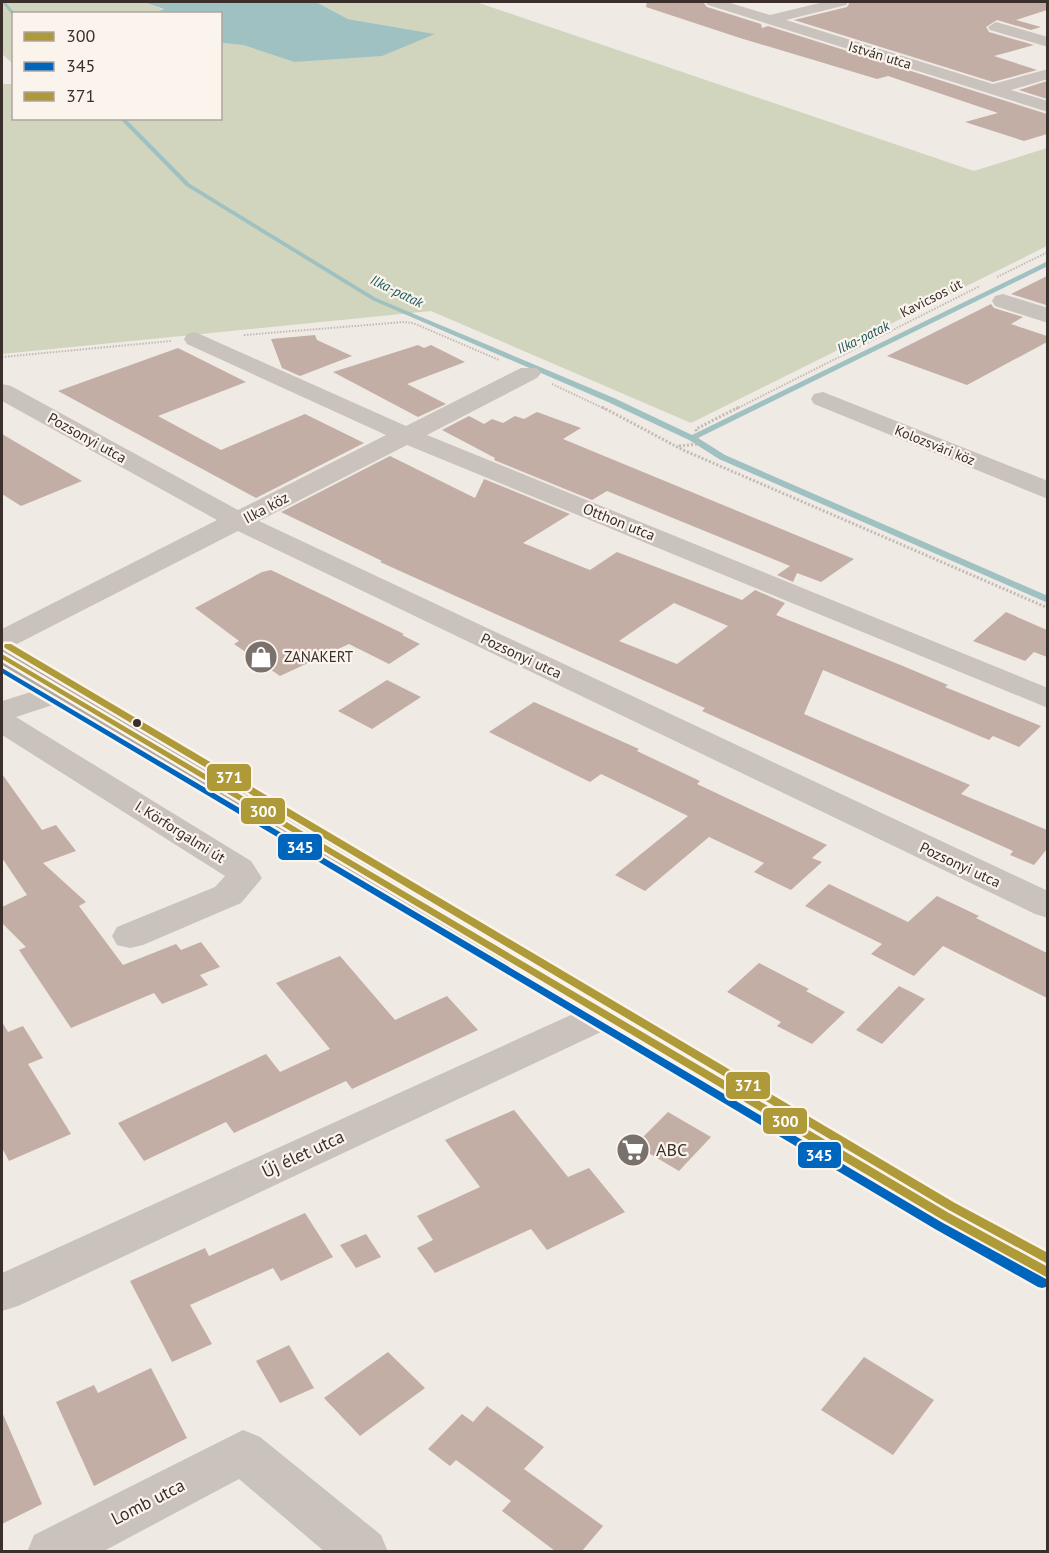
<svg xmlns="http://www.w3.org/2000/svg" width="1049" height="1553" font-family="'PT Sans',sans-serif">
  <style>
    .green { fill: #d1d5be }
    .water { fill: #a0c1c1 }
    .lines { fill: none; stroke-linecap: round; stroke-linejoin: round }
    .stream { fill: #a0c1c1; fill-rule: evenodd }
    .building { fill: #c3aea6; fill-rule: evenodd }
    .path-far1 { stroke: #c2bbb5; stroke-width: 2; stroke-dasharray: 1.5 1.5; stroke-linecap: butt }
    .path { stroke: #c2bbb5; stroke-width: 3; stroke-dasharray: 2 2; stroke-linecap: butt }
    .minor { fill: #c9c2bd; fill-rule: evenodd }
    .primary { fill: #aea7a2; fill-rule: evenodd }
    .bus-1-casing { stroke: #fbf4ed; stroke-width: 5 }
    .bus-2-casing { stroke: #fbf4ed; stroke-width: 5 }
    .bus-3-casing { stroke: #fbf4ed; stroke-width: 5 }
    .bus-1 { fill: #ae9a39; fill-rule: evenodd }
    .bus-2 { fill: #0065bd; fill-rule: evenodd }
    .bus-3 { fill: #ae9a39; fill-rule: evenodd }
    .bus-dot { fill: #3a2f2b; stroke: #fbf4ed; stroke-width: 2 }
    .labels { text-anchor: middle; stroke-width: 4.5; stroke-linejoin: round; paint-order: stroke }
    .far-street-label { font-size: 14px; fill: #3a2f2b; stroke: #fbf4ed }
    .far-water-label { font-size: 14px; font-style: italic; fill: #1f5a5d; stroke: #fbf4ed }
    .street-label { font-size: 15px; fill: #3a2f2b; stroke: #fbf4ed }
    .poi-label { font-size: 15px; fill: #3a2f2b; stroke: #fbf4ed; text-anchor: start }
    .near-poi-label { font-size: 18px; fill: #3a2f2b; stroke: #fbf4ed; text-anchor: start }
    .near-street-label { font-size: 18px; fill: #3a2f2b; stroke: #fbf4ed }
    .line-badge { stroke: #fbf4ed; stroke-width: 2 }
    .badge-label { font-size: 16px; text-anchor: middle; font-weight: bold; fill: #fff }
  </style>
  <rect width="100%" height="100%" fill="#f0eae4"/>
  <!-- green -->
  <path class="green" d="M2 2H143L165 10 156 14H14L13 64 2 54Z
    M316 2H476L974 171 1047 148V246L691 423 431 311 2 354V84H13L14 118H220L221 43 243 45 294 62 434 34 348 19Z"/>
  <!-- water -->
  <path class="water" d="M143 2H316L348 19 435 34 382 56 294 62 243 45 221 43 220 14 156 13 164 9Z"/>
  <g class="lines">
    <!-- stream -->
    <path class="stream" d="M2 2H5L16 14 12 15Z
      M119 118H125L190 184 376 298 614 398 692 435 1048 261V266L698 438 725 455 1048 596V603L719 459 689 440 608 402 372 300 186 186Z"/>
  </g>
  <!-- building -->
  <path class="building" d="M647 2H703L707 7 761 24 762 28 768 26 1047 114V134L1024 141 965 122 998 113 888 76 877 79 740 38 646 7Z
    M850 2H1047V10L1016 20 1041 27 1031 30 997 20 986 27 989 32 1034 45 994 56 1037 70 993 82 794 20 847 7Z
    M1047 81V99L1019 90Z
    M1047 276 1046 305 1011 294Z
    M991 304 994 308 1023 317 1011 324 1047 336V342L967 385 887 356Z
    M315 335 317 340 352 356 300 376 282 368 271 339Z
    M418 345 424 348 431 345 465 362 407 384 446 404 418 417 333 372Z
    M178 348 246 382 158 416 221 450 305 414 364 443 256 498 58 391Z
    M537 412 581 428 563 439 854 559 821 582 797 573 793 582 777 575 790 566 607 491 592 500 494 460 495 458 442 430 469 416 484 424 492 419 503 423 515 416 524 419Z
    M2 434 82 481 21 506 2 494Z
    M390 456 475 498 484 479 570 514 523 543 590 570 617 552 742 600 755 590 785 603 776 615 903 666 948 685 945 687 1041 726 1019 747 993 736 989 740 823 670 804 714 970 785 961 794 1047 830V849L1034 865 1010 855 1013 851 702 711 705 708 380 562 382 561 281 512ZM674 603 728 626 677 664 619 641Z
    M271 570 404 634 402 635 420 644 389 664 349 644 280 676 234 644 239 641 195 608 262 572Z
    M1006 612 1047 630V657L1034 652 1025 661 973 641Z
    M387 680 421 697 372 729 338 711Z
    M534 702 639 749 637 751 700 781 697 784 827 845 812 858 822 862 791 890 754 872 764 863 709 837 645 891 615 875 688 816 601 774 590 782 489 732Z
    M2 774 42 830 56 825 76 851 43 863 86 902 79 906 123 965 176 944 181 950 201 942 220 967 200 975 208 985 162 1004 154 993 71 1028 19 950 26 947 2 923V907L27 895 2 858Z
    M829 884 908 922 937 896 979 916 976 918 1047 953V998L943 946 914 976 871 954 882 944 805 906Z
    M340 956 395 1020 447 996 478 1030 352 1089 346 1081 234 1133 226 1122 144 1161 118 1123 266 1054 280 1072 330 1049 276 983Z
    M759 963 809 989 806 991 845 1012 812 1044 777 1026 781 1022 727 992Z
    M899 986 925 999 882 1044 856 1030Z
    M2 1022 8 1032 23 1026 43 1058 28 1064 71 1134 9 1161 2 1148Z
    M514 1110 568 1177 589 1168 625 1212 547 1250 531 1229 435 1273 417 1248 433 1240 417 1216 480 1187 445 1140Z
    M668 1112 711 1137 679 1171 635 1145Z
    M305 1213 333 1257 281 1281 273 1268 190 1305 212 1344 172 1362 130 1281 205 1248 209 1256Z
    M366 1234 381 1257 356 1268 340 1245Z
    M289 1345 314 1388 280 1403 256 1361Z
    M388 1352 425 1388 360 1436 324 1398Z
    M864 1357 934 1400 893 1455 821 1410Z
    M151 1368 187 1438 94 1486 56 1402 94 1385 98 1393Z
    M487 1406 544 1447 524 1469 603 1526 582 1551H555L502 1511 511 1501 456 1460 450 1466 428 1449 462 1414 473 1422Z
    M2 1412 42 1504 2 1524Z"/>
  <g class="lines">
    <!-- path-far1 -->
    <path class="path-far1" d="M997 277 1048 252
      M244 335 404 322 413 323 499 360
      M2 357 171 341
      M552 384 605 409
      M736 409 980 286"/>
    <!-- path -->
    <path class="path" d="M602 407 683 450 1048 608
      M679 446 698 444 696 429 739 407"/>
    <!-- minor -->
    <path class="minor" d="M705 2H727L770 15 824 2H848L846 5 786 20 993 84 1048 69V79L1011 90 1048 101V112L708 5Z
      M996 22 1048 37V47L990 30 988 27Z
      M1003 294 1048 308V323L995 306 992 301 995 296Z
      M195 332 406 426 521 368H537L541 373 537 378 427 435 1048 688V708L407 445 259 521 1048 891V918L1035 914 238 531 13 646 2 649V629L217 520 2 401V384L11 386 238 510 386 435 187 344 184 339 187 334Z
      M823 392 1048 481V499L814 404 811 399 814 394Z
      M60 683 71 685 76 692 71 699 16 717 251 861 262 878 241 903 143 945 130 948 117 945 112 936 117 927 215 887 225 876 2 735V701Z
      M604 1000 618 1004 623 1014 618 1024 18 1306 2 1311V1273Z
      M243 1430 260 1437 381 1535 388 1552H325L239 1479 102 1552H27L34 1535Z"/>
    <!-- primary -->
    <path class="primary" d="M2 647 13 650 960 1204 1048 1251V1291L1032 1286 930 1228 2 669Z"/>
    <defs>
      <path id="bus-1" d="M2 654 949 1213 1048 1267V1278L941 1219 2 659Z"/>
      <path id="bus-2" d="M2 668 943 1223 1046 1279 1048 1282 1046 1287 1042 1288 1038 1287 935 1229 2 673Z"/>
      <path id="bus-3" d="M5 644H11L955 1203 1048 1253V1264L947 1209 5 648 4 646Z"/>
    </defs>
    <!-- bus-1 casing -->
    <use href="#bus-1" class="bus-1-casing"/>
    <!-- bus-2 casing -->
    <use href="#bus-2" class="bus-2-casing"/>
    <!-- bus-3 casing -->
    <use href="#bus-3" class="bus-3-casing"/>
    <!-- bus-1 -->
    <use href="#bus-1" class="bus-1"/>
    <!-- bus-2 -->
    <use href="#bus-2" class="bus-2"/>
    <!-- bus-3 -->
    <use href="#bus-3" class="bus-3"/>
  </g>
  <!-- icons -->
  <defs>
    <symbol id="shop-disc" viewBox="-11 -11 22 22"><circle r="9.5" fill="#7a706c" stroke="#fbf4ed"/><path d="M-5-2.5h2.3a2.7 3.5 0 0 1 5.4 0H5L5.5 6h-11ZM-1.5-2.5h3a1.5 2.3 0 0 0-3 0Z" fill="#fff"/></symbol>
    <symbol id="supermarket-disc" viewBox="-11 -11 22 22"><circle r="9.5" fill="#7a706c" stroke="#fbf4ed"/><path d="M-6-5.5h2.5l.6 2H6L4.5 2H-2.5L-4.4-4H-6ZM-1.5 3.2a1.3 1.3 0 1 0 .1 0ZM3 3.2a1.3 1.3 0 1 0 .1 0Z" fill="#fff"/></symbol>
  </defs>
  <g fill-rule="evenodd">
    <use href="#shop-disc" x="242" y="638" width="38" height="38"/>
    <use href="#supermarket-disc" x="614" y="1131" width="38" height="38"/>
  </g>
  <!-- markers -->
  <circle class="bus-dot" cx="137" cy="723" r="5"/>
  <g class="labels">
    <!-- far-street labels -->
    <g class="far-street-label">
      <text transform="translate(880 55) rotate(17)" y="5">István utca</text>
      <text transform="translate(931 298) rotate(-27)" y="5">Kavicsos út</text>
      <text transform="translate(935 445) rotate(22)" y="5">Kolozsvári köz</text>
    </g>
    <!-- far-water labels -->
    <g class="far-water-label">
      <text transform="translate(397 291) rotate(26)" y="5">Ilka-patak</text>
      <text transform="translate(863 337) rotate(-26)" y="5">Ilka-patak</text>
    </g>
    <!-- street labels -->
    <g class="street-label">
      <text transform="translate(87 438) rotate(29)" y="5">Pozsonyi utca</text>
      <text transform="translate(266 508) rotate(-28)" y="5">Ilka köz</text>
      <text transform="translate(619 522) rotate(22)" y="5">Otthon utca</text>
      <text transform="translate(521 656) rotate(25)" y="5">Pozsonyi utca</text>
      <text transform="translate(180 832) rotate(32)" y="5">I. Körforgalmi út</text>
      <text transform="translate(960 865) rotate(25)" y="5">Pozsonyi utca</text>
    </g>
    <!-- poi labels -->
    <g class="poi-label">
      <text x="284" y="662">ZANAKERT</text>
    </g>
    <!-- near-poi labels -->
    <g class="near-poi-label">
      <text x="656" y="1156">ABC</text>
    </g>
    <!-- near-street labels -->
    <g class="near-street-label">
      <text transform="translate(303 1154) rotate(-25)" y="6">Új élet utca</text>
      <text transform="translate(148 1502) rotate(-27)" y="6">Lomb utca</text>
    </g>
  </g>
  <g class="line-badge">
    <rect x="206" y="763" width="46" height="29" rx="6" fill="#ae9a39"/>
    <rect x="240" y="797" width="46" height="28" rx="6" fill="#ae9a39"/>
    <rect x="277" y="833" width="46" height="28" rx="6" fill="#0065bd"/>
    <rect x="725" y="1071" width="46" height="29" rx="6" fill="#ae9a39"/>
    <rect x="762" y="1107" width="46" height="28" rx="6" fill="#ae9a39"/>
    <rect x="797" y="1141" width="45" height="28" rx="6" fill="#0065bd"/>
  </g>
  <g class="badge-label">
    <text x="229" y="783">371</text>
    <text x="263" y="817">300</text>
    <text x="300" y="853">345</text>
    <text x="748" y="1091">371</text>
    <text x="785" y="1127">300</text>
    <text x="819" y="1161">345</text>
  </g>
  <!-- border -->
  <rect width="1049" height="1553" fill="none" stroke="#3a2f2b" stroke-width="6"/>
  <!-- legend -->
  <rect x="12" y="12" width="210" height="108" fill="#fbf4ed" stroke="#aea59f" stroke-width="1.5"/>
  <rect x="24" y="32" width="30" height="9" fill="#ae9a39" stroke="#aea59f" stroke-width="1.5"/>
  <text x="66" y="42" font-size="18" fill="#3a2f2b">300</text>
  <rect x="24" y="62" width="30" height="9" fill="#0065bd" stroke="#aea59f" stroke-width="1.5"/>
  <text x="66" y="72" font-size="18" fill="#3a2f2b">345</text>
  <rect x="24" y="92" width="30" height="9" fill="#ae9a39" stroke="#aea59f" stroke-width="1.5"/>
  <text x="66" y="102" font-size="18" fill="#3a2f2b">371</text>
</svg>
